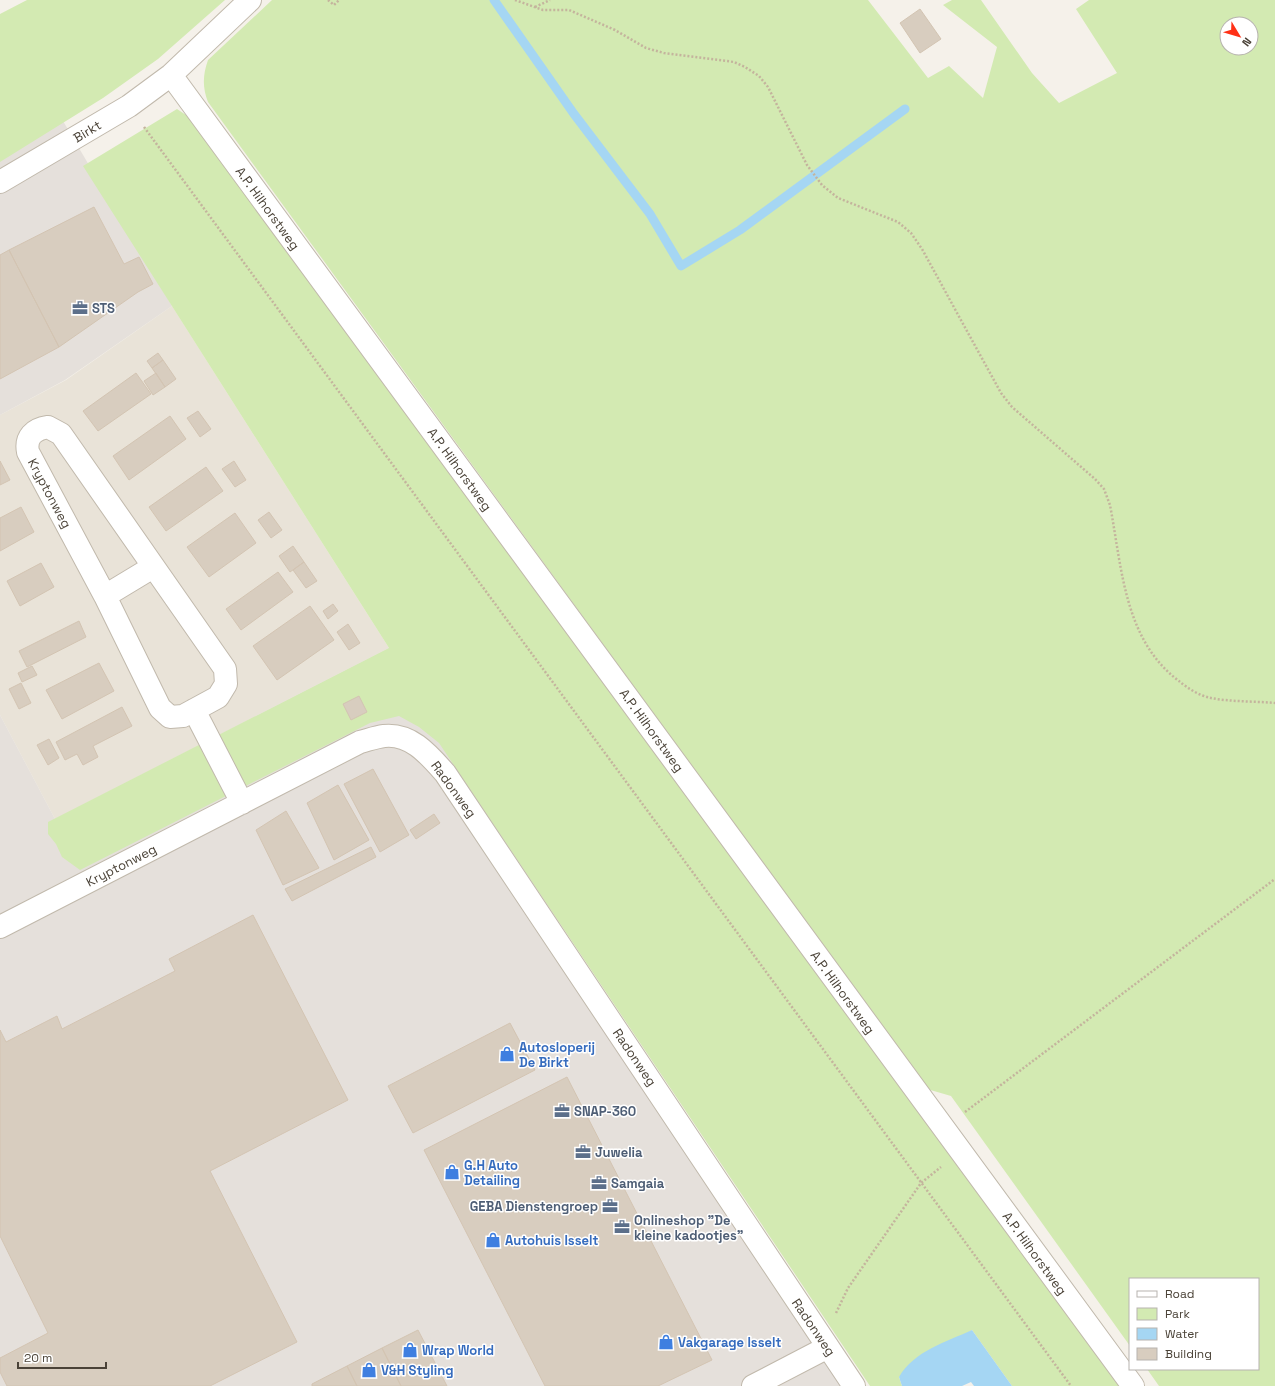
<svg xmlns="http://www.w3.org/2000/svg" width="1275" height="1386" font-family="'Space Grotesk',sans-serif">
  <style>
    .residential { fill: #e9e3d8 }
    .industrial { fill: #e5e0db }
    .green { fill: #d3eab2; fill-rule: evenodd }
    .water { fill: #a5d6f3 }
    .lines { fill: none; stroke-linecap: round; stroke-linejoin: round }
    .stream { stroke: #a5d6f3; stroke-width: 9 }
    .building { fill: #d8cdbf; stroke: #d3c4b2 }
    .minor-casing { stroke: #c1b9ac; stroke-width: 24 }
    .path { stroke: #c4b49d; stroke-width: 2.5; stroke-dasharray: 2 2; stroke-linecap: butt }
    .minor { stroke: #fff; stroke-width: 22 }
    .labels { text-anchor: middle; stroke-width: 3; stroke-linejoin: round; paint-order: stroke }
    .street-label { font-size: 13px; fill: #4a4237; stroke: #fff }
    .service-label { font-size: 13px; font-weight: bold; fill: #4e5e75; stroke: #fff; text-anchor: start }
    .shop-label { font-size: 13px; font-weight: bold; fill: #366cbe; stroke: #fff; text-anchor: start }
  </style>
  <rect width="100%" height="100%" fill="#f5f1ea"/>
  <!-- residential -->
  <path class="residential" d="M172 306 389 648 55 819 0 715V415L66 380Z"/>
  <!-- industrial -->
  <path class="industrial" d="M0 14 172 306 65 380 0 415Z
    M389 648 847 1386H0V715L55 819Z"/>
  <!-- green -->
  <path class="green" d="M27 0H225L158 59 103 98 0 162V14Z
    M272 0H868L928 78 949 66 983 98 997 47 943 5 952 0H981L1032 73 1059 103 1117 73 1076 9 1089 0H1275V1386H1159L1147 1369H1258V1279H1130V1346L951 1096 927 1089 208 102C202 87 203 74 208 60ZM1227 24H1251V48H1227Z
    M177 109 189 117 1127 1386H1012L972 1330 899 1377 902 1386H870L439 743 419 727 399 716 370 723 80 870 62 857 56 844 48 834V822L389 648 83 166Z"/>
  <!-- water -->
  <path class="water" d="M972 1330 1012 1386H974L971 1382 962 1386H902L899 1377C914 1351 946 1342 972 1330Z"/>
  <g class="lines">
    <!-- stream -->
    <path class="stream" d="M494 0 574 114 650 214 681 266 740 230 905 109"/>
  </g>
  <!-- building -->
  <path class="building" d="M920 9 941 39 920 53 900 23Z
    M94 207 124 264 139 257 153 284 138 292 59 347 9 250Z
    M9 250 59 347 0 379V255Z
    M158 353 163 360 152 368 147 361Z
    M163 360 176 379 165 387 152 368Z
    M136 373 151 394 98 431 83 411Z
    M156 373 165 387 153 395 144 381Z
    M198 411 211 429 200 437 187 418Z
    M170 416 186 439 129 480 113 456Z
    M0 461 10 480 0 485Z
    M234 461 246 480 235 487 222 469Z
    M206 467 223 491 166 531 149 507Z
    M21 507 34 532 0 551V518Z
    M269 512 282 530 271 538 258 520Z
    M235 513 256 543 209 577 187 547Z
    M293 546 304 562 290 572 279 556Z
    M304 562 317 581 306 588 293 570Z
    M41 563 54 587 20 606 7 581Z
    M278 572 293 592 241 630 226 609Z
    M333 604 338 611 328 619 323 611Z
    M310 606 334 640 277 680 253 646Z
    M79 621 86 637 27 667 19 651Z
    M348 624 360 643 349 650 337 632Z
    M99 663 114 691 62 719 46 690Z
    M32 666 37 675 22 682 18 673Z
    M21 683 31 703 19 709 9 689Z
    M359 696 367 712 351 720 343 704Z
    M122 707 132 726 93 746 98 757 83 765 77 754 65 760 56 742Z
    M49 739 59 758 48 765 37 745Z
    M373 769 409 835 380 852 344 784Z
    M338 785 369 840 334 860 307 803Z
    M286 811 319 868 283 885 256 830Z
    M434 814 440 823 416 839 410 830Z
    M371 847 376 857 292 901 285 889Z
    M253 915 348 1100 210 1171 297 1342 210 1386H7L0 1372V1358L48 1333 0 1236V1030L6 1042 57 1016 62 1029 175 971 169 959Z
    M510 1023 535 1070 413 1133 388 1086Z
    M567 1077 712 1360 658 1386H545L424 1150Z
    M418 1330 447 1386H401L382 1348Z
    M382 1348 401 1386H357L347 1366Z
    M347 1366 357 1386H312V1384Z"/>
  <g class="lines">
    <defs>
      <path id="minor" d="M171 75 1133 1386
        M0 182 129 106 171 75 250 0
        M48 427 61 434 225 669 226 684 218 697 183 716 170 717 160 708 105 596 28 452C25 437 34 429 48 427Z
        M105 596 153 567
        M194 710 242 803
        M0 927 360 742C368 740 376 737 384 736 411 733 429 755 445 773L854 1386
        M753 1386 828 1347"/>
    </defs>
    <!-- minor casing -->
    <use href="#minor" class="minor-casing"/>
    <!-- path -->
    <path class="path" d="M328 0 334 5 339 0
      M515 0 543 10H569L615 30 646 48 664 53 734 62 745 67 759 76 768 87 807 165 822 185 838 198 898 222 911 233 922 249 1001 393 1012 407 1095 479 1104 489 1110 505C1122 568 1124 640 1179 681 1187 688 1200 696 1211 698 1231 702 1254 701 1275 703
      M535 7 550 0
      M144 127 1071 1386
      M965 1112 1275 879
      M836 1313 848 1288 921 1183 941 1167"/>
    <!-- minor -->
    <use href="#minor" class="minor"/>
  </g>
  <!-- icons -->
  <defs>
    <symbol id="office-bare" viewBox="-9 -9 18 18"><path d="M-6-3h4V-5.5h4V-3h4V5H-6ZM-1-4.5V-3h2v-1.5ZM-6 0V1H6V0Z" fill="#5c6f8a" stroke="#fff" stroke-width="2.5" paint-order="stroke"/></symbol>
    <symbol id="shop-bare" viewBox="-9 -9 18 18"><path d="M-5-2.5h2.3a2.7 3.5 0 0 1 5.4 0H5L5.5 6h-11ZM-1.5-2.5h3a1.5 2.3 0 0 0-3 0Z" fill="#3f7fe0" stroke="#fff" stroke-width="2.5" paint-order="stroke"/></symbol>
  </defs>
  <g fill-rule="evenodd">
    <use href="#office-bare" x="69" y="297" width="22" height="22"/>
    <use href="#shop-bare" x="496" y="1043" width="22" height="22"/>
    <use href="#office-bare" x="551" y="1100" width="22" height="22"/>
    <use href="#office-bare" x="572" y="1141" width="22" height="22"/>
    <use href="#shop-bare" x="441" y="1161" width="22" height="22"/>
    <use href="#office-bare" x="588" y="1172" width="22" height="22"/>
    <use href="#office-bare" x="599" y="1195" width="22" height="22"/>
    <use href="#office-bare" x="611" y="1216" width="22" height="22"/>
    <use href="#shop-bare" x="482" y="1229" width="22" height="22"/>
    <use href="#shop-bare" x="655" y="1331" width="22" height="22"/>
    <use href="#shop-bare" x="399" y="1339" width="22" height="22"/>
    <use href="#shop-bare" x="358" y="1359" width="22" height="22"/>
  </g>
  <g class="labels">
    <!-- street labels -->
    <g class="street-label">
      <text transform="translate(87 131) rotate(-31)" y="5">Birkt</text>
      <text transform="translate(268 208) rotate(54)" y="5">A.P. Hilhorstweg</text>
      <text transform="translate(460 469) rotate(54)" y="5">A.P. Hilhorstweg</text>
      <text transform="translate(50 493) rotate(62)" y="5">Kryptonweg</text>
      <text transform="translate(652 730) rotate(54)" y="5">A.P. Hilhorstweg</text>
      <text transform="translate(454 789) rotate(54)" y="5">Radonweg</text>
      <text transform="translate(121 865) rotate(-27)" y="5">Kryptonweg</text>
      <text transform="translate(843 992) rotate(54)" y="5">A.P. Hilhorstweg</text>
      <text transform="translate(635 1057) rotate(56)" y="5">Radonweg</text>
      <text transform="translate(1035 1253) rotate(54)" y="5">A.P. Hilhorstweg</text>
      <text transform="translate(814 1327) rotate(56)" y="5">Radonweg</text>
    </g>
    <!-- service labels -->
    <g class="service-label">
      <text x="92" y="313">STS</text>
      <text x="574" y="1116">SNAP-360</text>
      <text x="595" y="1157">Juwelia</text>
      <text x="611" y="1188">Samgaia</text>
      <text x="598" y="1211" text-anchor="end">GEBA Dienstengroep</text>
      <text x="634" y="1225">Onlineshop "De<tspan x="634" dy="15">kleine kadootjes"</tspan></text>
    </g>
    <!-- shop labels -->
    <g class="shop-label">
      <text x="519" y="1052">Autosloperij<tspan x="519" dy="15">De Birkt</tspan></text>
      <text x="464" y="1170">G.H Auto<tspan x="464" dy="15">Detailing</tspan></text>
      <text x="505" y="1245">Autohuis Isselt</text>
      <text x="678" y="1347">Vakgarage Isselt</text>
      <text x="422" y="1355">Wrap World</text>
      <text x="381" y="1375">V&amp;H Styling</text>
    </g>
  </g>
  <!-- legend -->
  <rect x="1129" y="1278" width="130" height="92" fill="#ffffff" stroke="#b7b3af"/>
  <rect x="1137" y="1291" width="20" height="6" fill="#ffffff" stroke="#b7b3af"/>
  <text x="1165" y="1298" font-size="12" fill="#4a4237">Road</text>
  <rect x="1137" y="1308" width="20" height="12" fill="#d3eab2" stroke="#b7b3af"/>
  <text x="1165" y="1318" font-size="12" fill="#4a4237">Park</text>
  <rect x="1137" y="1328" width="20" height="12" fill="#a5d6f3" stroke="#b7b3af"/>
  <text x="1165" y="1338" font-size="12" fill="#4a4237">Water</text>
  <rect x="1137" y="1348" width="20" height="12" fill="#d8cdbf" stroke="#b7b3af"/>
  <text x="1165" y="1358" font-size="12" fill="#4a4237">Building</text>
  <!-- north arrow -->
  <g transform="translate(1239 36) rotate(128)"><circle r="19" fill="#ffffff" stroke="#b7b3af"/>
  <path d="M0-3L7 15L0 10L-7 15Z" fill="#ff3117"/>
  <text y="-6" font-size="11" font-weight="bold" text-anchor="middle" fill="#4a4237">N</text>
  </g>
  <!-- scale -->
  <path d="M18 1362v6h88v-6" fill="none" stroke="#4a4237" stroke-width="2"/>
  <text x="24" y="1362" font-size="12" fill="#4a4237" stroke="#ffffff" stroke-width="3" paint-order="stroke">20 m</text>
</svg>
